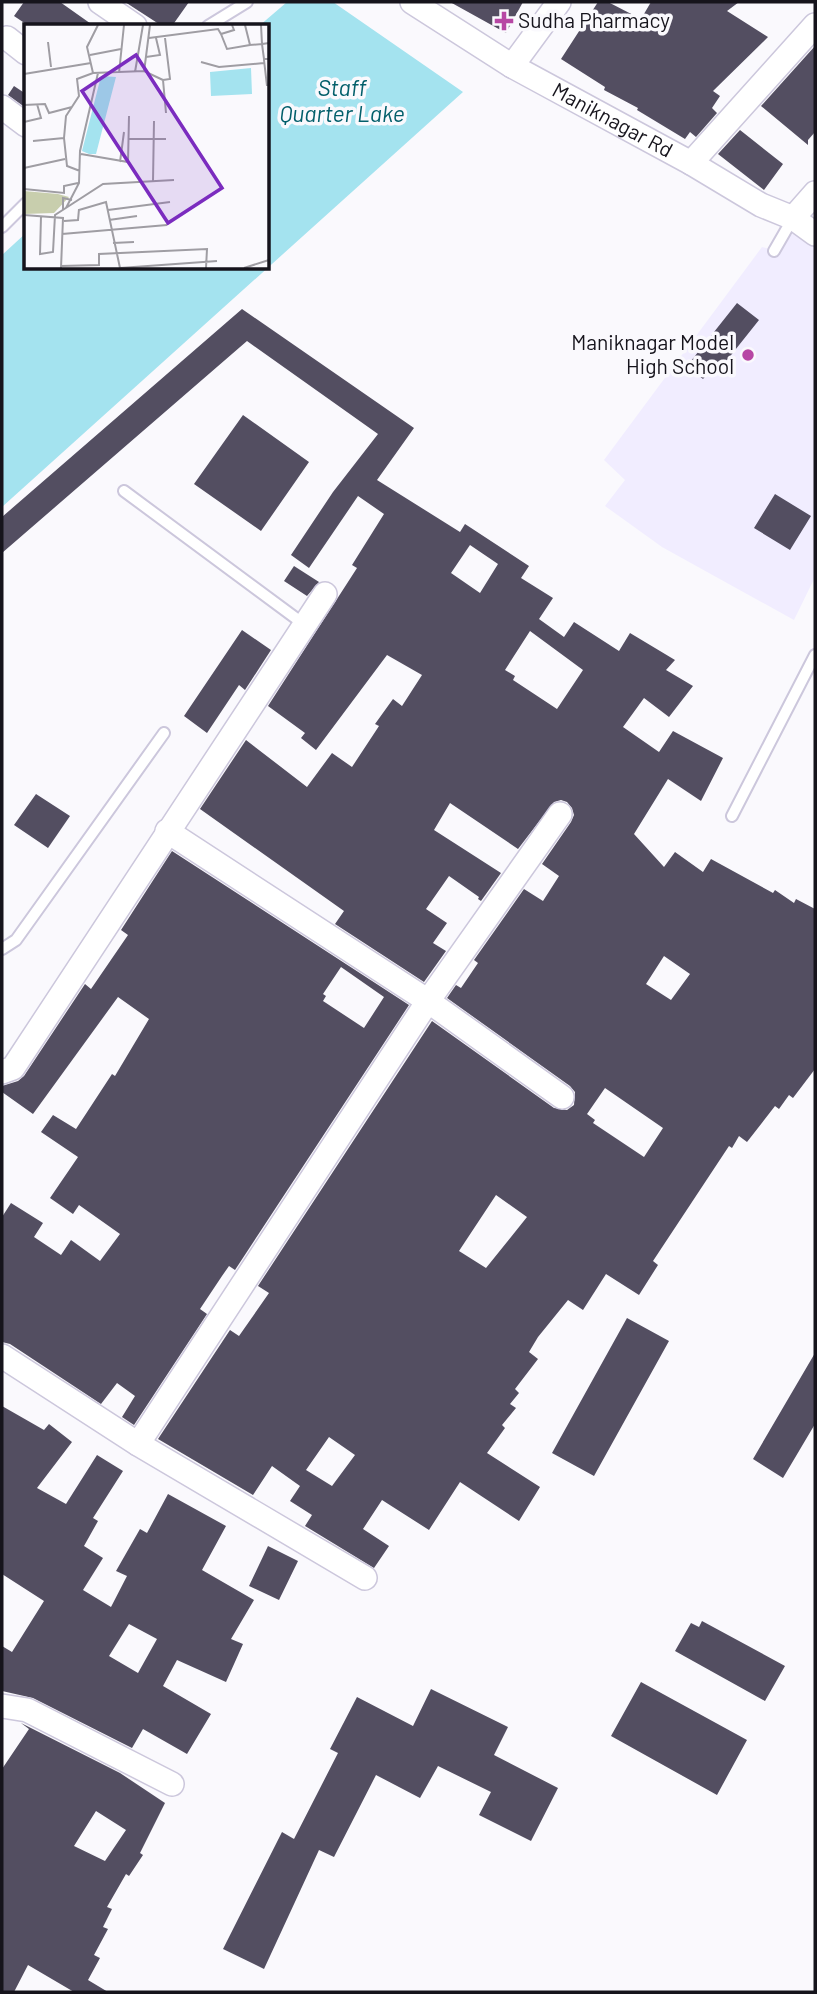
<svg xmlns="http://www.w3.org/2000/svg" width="817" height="1994" font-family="Barlow,sans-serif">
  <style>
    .built { fill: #f1edff }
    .water { fill: #a4e3ef }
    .building { fill: #534e61; fill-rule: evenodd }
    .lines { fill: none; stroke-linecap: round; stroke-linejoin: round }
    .lane-casing { stroke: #ccc7dc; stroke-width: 14 }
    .street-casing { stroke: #ccc7dc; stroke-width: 26 }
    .lane { stroke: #fff; stroke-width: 10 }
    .street { stroke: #fff; stroke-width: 23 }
    .poi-dot { fill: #b747a4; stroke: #faf9fd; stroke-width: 2.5 }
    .labels { text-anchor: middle; stroke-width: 7; stroke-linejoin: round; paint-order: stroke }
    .poi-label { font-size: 21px; fill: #16141c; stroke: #faf9fd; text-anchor: start }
    .street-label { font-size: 21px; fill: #16141c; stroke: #faf9fd }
    .water-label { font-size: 23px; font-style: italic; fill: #035f6b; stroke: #faf9fd }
    .inset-road { fill: none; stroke: #9f9da3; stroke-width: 2 }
    .view { fill: #7b2cbf; fill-opacity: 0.15; stroke: #7b2cbf; stroke-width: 3.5 }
    .inset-edge { fill: none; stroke: #16141c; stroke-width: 3.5 }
  </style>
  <rect width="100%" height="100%" fill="#faf9fd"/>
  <!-- built -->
  <path class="built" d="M796 231 815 247V577L794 620 662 547 605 506 625 480 604 460 762 247 774 250Z"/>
  <!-- water -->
  <path class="water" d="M287 2H333L463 92 2 507V255L26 233V268H268V26H259Z"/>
  <!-- building -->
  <path class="building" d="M24 2H60L94 26H29L14 16Z
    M125 2H189L172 26H162Z
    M450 2H523L506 33Z
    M598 2H608L641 19 651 2H739L727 11 768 37 713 91 720 96 712 108 717 113 696 137 690 132 685 139 637 110 638 108 604 90 605 87 561 59Z
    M815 46V132L808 140V145L761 106Z
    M14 86 26 94V108L8 95Z
    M740 130 783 164 764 190 718 154Z
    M737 303 759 320 716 374 711 370 703 379 687 366Z
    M242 309 414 428 377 480 460 532 465 524 529 566 521 578 553 598 539 619 564 637 574 622 619 651 630 633 675 660 666 670 693 686 669 717 644 698 623 727 659 752 673 731 723 758 701 801 668 779 634 834 664 867 675 852 703 872 711 859 773 893 775 890 794 903 796 899 815 909V1069L793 1098 789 1095 779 1109 775 1106 747 1142 739 1136 732 1148 729 1146 653 1261 658 1265 639 1295 606 1274 583 1310 568 1300 538 1337 529 1352 538 1359 515 1389 519 1393 510 1404 516 1408 502 1425 505 1428 487 1453 540 1487 519 1521 460 1482 429 1530 382 1500 363 1529 389 1546 374 1568 305 1526 312 1515 290 1501 300 1486 272 1466 253 1495 158 1439 230 1330 239 1336 269 1293 258 1286 432 1021 554 1108 567 1110 574 1105 575 1092 570 1086 447 998 456 985 461 988 478 963 474 960 524 889 543 901 559 876 542 864 571 822 574 815 572 808 567 802 561 800 554 802 518 849 450 803 434 830 501 873 481 901 478 899 479 897 449 876 426 909 447 923 433 943 446 951 424 982 335 924 344 911 200 809 246 740 307 787 332 753 352 767 379 726 375 724 393 699 402 706 422 675 387 655 316 750 301 738 305 733 268 706 357 568 352 565 384 514 358 496 309 568 291 555 333 492 378 434 247 341 2 553V517ZM470 545 498 564 480 593 451 573ZM530 631 583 670 557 709 513 680 515 676 505 670ZM664 956 690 974 671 1000 646 984ZM605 1088 663 1128 644 1157 593 1123 595 1120 587 1114ZM496 1195 527 1217 486 1268 459 1251ZM329 1437 355 1455 332 1486 306 1470Z
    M243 415 309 462 261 531 194 484Z
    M775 494 811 516 790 550 754 528Z
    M294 566 319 582 307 596 284 581Z
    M242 630 271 650 245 690 239 685 207 733 184 716Z
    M36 794 70 816 48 848 14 825Z
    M172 851 409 1005 235 1270 229 1266 222 1276 200 1309 207 1314 134 1425 122 1417 135 1396 117 1383 101 1404 10 1344 2 1342V1217L11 1203 43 1223 34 1237 61 1255 71 1240 100 1261 120 1234 79 1205 73 1214 50 1198 78 1157 41 1132 53 1115 76 1129 112 1074 115 1076 149 1019 118 997 33 1114 2 1092V1086L18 1081 24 1076 85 984 91 989 128 935 121 930ZM341 967 384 997 364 1028 323 1001 326 996 323 994Z
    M627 1318 669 1341 594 1476 552 1453Z
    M815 1353V1424L783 1478 753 1459Z
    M2 1406 44 1430 49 1424 72 1442 37 1488 66 1504 97 1455 123 1471 93 1518 98 1521 84 1546 103 1558 83 1590 111 1607 127 1576 116 1571 140 1529 147 1533 168 1494 226 1526 202 1570 254 1600 231 1639 243 1644 226 1682 177 1660 163 1686 211 1714 187 1754 143 1729 132 1748 33 1698 2 1691V1646L12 1652 44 1601 2 1574ZM129 1624 157 1639 138 1673 109 1656Z
    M268 1546 298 1561 279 1600 249 1586Z
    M702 1621 785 1666 765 1701 675 1651 691 1623 699 1627Z
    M641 1682 747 1740 717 1795 611 1736Z
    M431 1689 508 1727 494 1755 558 1788 531 1841 479 1815 491 1792 438 1766 420 1798 376 1775 334 1857 319 1850 264 1969 223 1949 282 1832 294 1839 338 1753 330 1749 357 1697 413 1726Z
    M21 1723 120 1773 165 1803 140 1853 143 1855 129 1876 126 1874 107 1907 112 1909 103 1927 108 1929 94 1955 100 1958 88 1980 108 1992H74L28 1965 14 1992H2V1769L29 1729ZM96 1811 126 1830 105 1861 74 1846Z"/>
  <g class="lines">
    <defs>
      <path id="lane" d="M208 26 247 2
        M2 227 26 203
        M774 251 793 218
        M124 491 305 625
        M732 816 815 655
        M2 949 16 940 164 733"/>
      <g id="street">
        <path d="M100 2 135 26"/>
        <path id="s1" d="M412 2 512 66 691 163 761 205 793 218 815 234"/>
        <path d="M7 38 26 53"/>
        <path d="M512 66 559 2"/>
        <path d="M2 107 26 125"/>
        <path d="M691 163 815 25"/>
        <path d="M793 218 815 193"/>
        <path d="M167 831 428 1001 562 1097"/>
        <path d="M2 1072 13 1068 325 594"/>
        <path d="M2 1356 138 1444 365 1578"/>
        <path d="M138 1444 428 1001 560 814"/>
        <path d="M2 1706 27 1710 172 1784"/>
      </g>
    </defs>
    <!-- lane casing -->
    <use href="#lane" class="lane-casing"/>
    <!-- street casing -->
    <use href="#street" class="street-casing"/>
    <!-- lane -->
    <use href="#lane" class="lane"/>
    <!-- street -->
    <use href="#street" class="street"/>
  </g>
  <!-- markers -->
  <g class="poi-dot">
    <path d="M500.5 10.5h7v7h7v7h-7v7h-7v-7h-7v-7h7z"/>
    <circle cx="748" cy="355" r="7"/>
  </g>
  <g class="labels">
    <!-- poi labels -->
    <g class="poi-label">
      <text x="518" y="28">Sudha Pharmacy</text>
      <text x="734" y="350" text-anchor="end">Maniknagar Model<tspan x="734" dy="24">High School</tspan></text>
    </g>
    <!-- street labels -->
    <g class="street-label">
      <text dy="7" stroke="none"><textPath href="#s1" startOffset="233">Maniknagar Rd</textPath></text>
    </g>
    <!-- water labels -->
    <g class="water-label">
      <text x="342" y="96">Staff<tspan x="342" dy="26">Quarter Lake</tspan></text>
    </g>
  </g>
  <!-- overview -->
  <g transform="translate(24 24)">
    <rect width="245" height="245" fill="#faf9fd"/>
    <path d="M0 167 34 170 45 173 30 189 0 190Z" fill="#c8cead"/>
    <path d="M227 44 228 70 187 72 186 48ZM77 52 92 53 72 130H65L58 127Z" fill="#a4e3ef"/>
    <path class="inset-road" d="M221 1 226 21 238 20 240 35H245M237 1 238 20 245 19M197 10 203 25 226 21M125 14 194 5 197 10 210 6 208 1M24 18 27 43M66 31 97 25M122 33 136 31 132 14M240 36 243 62M177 38 195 43 240 39M111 48 119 1M120 48 126 1M69 49 63 23 74 1M95 49 100 1M0 50 67 39M139 56 146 55 141 14M139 56 142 89M0 81 21 80 25 89 48 83M0 98 17 94 13 80M105 115H142M9 117 40 114M57 130 104 138 105 92M96 138 100 108M0 144 41 135M56 147 43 142 40 114 42 92 55 72 53 55 69 49 120 47 139 56M129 157 130 97M0 165 40 169V162L54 159M42 184 55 159 56 127 74 49M39 186V174L48 176M55 186 82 178 96 244M84 186 146 178M0 191 39 194 37 244M17 192 16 230 29 228 31 191 79 160 150 156M85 196 113 192M40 197 54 196 55 185M38 210 143 201M89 219 110 218M37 242 75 241V230L183 225 182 244M96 244 193 237M220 244 245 236"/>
    <path class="view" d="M112 31 198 164 144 199 58 67Z"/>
    <rect width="245" height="245" class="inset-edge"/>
  </g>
  <!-- border -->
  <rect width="817" height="1994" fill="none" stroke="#16141c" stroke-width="7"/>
</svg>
